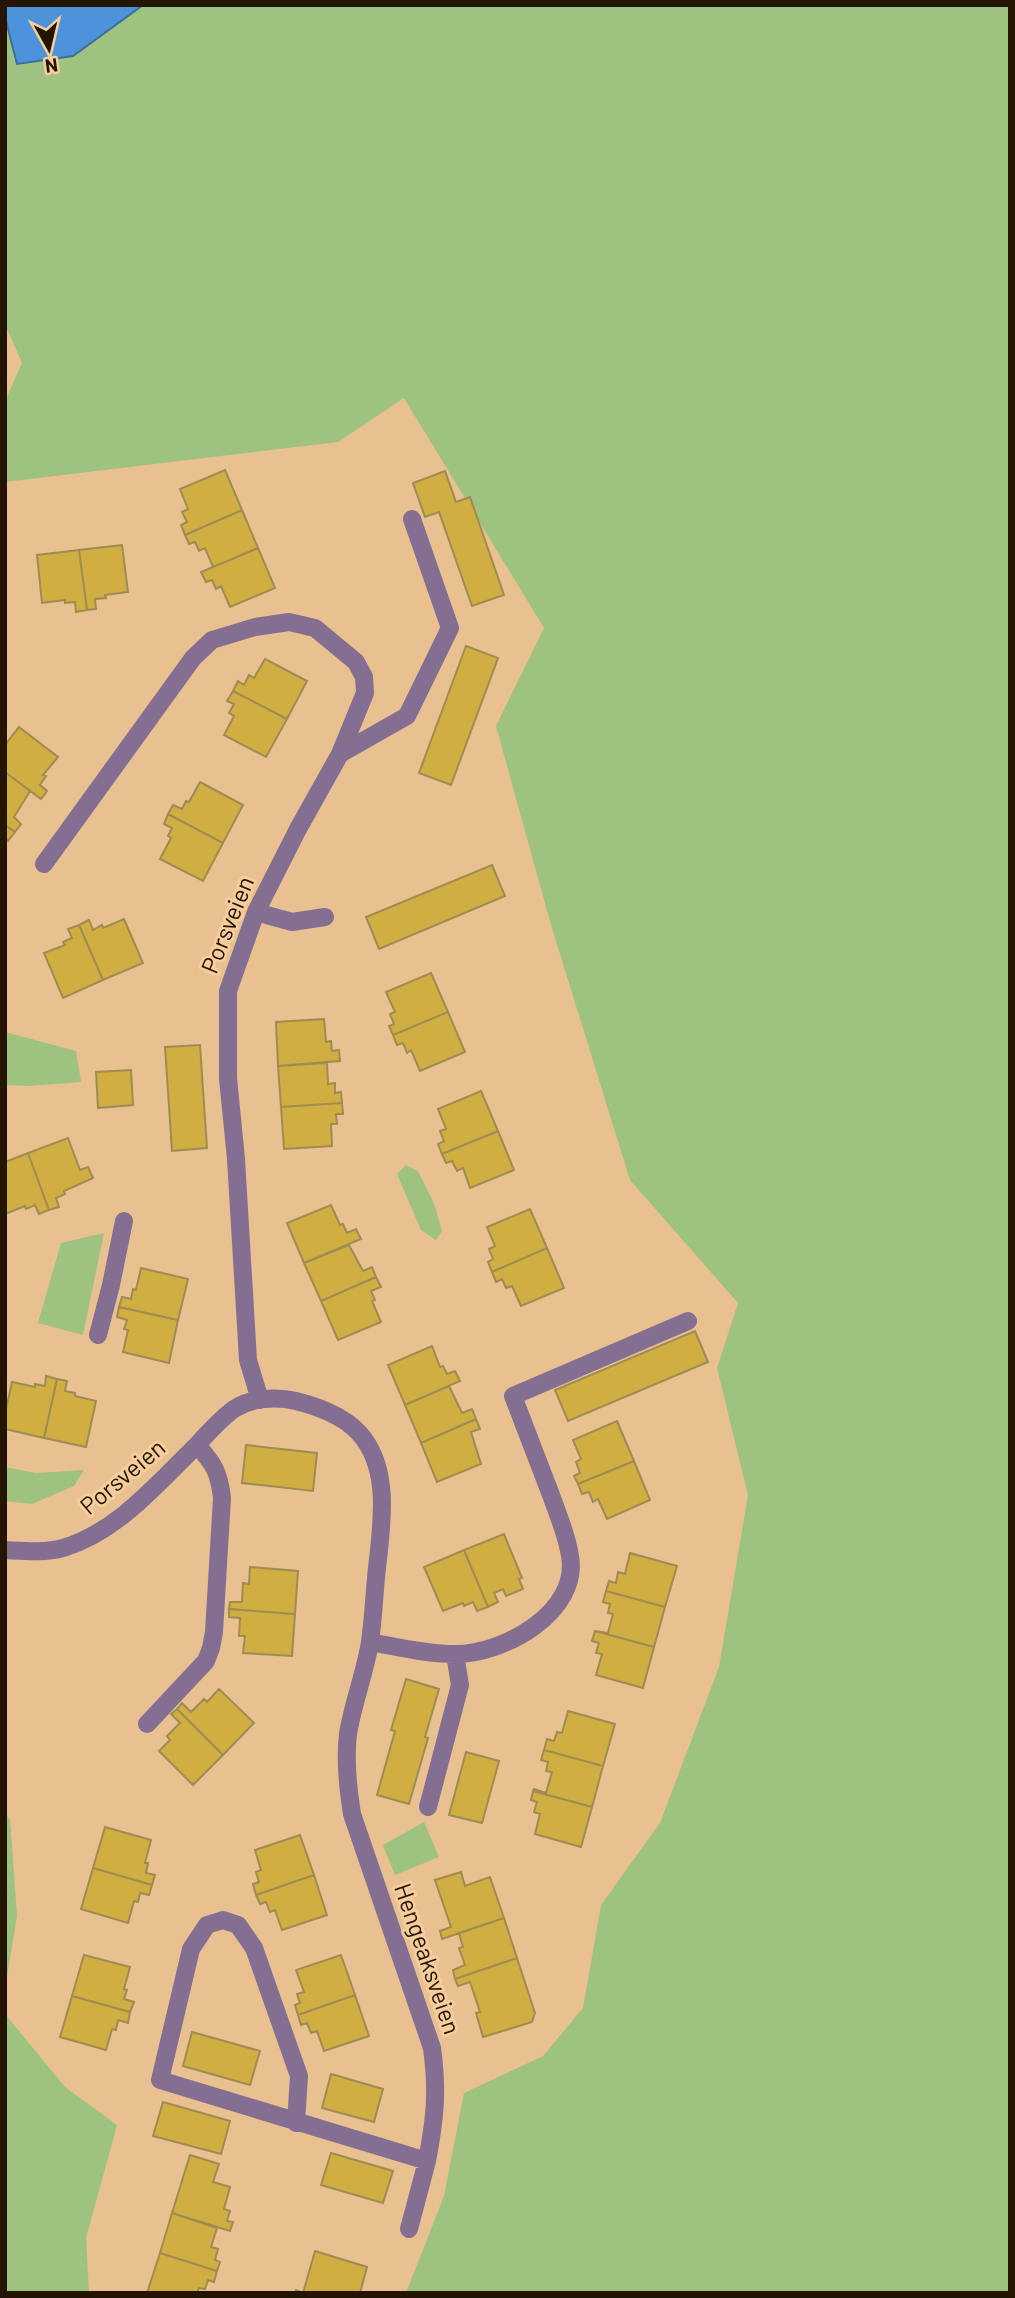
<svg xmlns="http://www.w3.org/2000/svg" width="1015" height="2298" font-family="Barlow,sans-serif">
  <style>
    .green { fill: #9ec27f }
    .water { fill: #4d93db; stroke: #416d9a; stroke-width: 2 }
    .building { fill: #d0ae42; stroke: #9f8c53; stroke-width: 2 }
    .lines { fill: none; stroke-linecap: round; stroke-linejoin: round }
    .minor { stroke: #846f93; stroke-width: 18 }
    .labels { text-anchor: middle; stroke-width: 6; stroke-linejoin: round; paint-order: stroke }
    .street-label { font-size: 24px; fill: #241503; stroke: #f6cd9c }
  </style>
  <rect width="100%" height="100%" fill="#e9c090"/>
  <!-- green -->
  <path class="green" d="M143 5H1010V2293H406L444 2196 464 2093 543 2056 583 2008 601 1905 660 1823 719 1667 748 1495 717 1368 738 1303 630 1180 551 925 496 726 544 628 404 398 338 442 5 482V401L22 363 5 324V17L17 64 73 56Z
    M5 1032 76 1051 81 1082 28 1086 5 1085Z
    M406 1165 418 1171 434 1203 442 1231 436 1240 421 1230 397 1174Z
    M104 1233 83 1335 38 1323 61 1243Z
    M5 1467 36 1473 84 1470 74 1486 32 1504 5 1501Z
    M5 1815 10 1819 17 1916 5 1989Z
    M424 1822 439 1857 395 1875 383 1845Z
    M5 2014 65 2087 117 2125 86 2238 89 2293H5Z"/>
  <!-- water -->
  <path class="water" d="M5 5H143L73 56 17 64 5 17Z"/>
  <!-- building -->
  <path class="building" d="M225 470 242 510 185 535 181 525 187 522 182 512 188 509 180 489Z
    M445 471 456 502 470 497 504 595 472 606 439 512 425 517 413 483Z
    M242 510 258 548 213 567 205 548 199 551 195 542 189 544 185 535Z
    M122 545 128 592 105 595 106 598 95 599 96 609 87 610 79 550Z
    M258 548 275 588 230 607 221 586 216 589 212 580 206 582 201 572Z
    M79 550 87 610 76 612 75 602 65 603V600L42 603 37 555Z
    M466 646 498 658 451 785 419 773Z
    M265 659 307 681 287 719 233 691 238 681 244 685 249 675 254 678Z
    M233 691 287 719 266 757 224 735 234 716 229 713 234 704 227 701Z
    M19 727 58 757 43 775 46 776 40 785 47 791 41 799 5 772V745Z
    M5 772 30 791 14 817 21 824 15 832 5 825Z
    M200 782 243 805 223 843 168 814 173 805 182 809 186 801 189 802Z
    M168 814 223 843 203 881 160 859 171 838 168 836 172 828 164 824Z
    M5 825 15 832 8 841 5 838Z
    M492 865 505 896 379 949 366 917Z
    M124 919 143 963 103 980 79 925 89 920 93 930 102 925 103 928Z
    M79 925 103 980 63 998 44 953 65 945 63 942 72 938 68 929Z
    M431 973 448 1012 393 1035 389 1026 394 1024 390 1014 395 1012 386 992Z
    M448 1012 465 1052 420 1071 411 1050 407 1053 403 1043 397 1045 393 1035Z
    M324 1019 326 1042 331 1041 332 1051 339 1050 340 1061 278 1066 276 1022Z
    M200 1045 207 1148 172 1151 165 1047Z
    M327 1063 328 1084 335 1083V1093L341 1092 342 1103 281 1107 278 1066Z
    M131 1070 133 1105 98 1108 96 1072Z
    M481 1091 498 1131 442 1154 438 1144 444 1141 440 1131 446 1129 438 1109Z
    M342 1103 343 1114H336L337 1124H331L332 1146 284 1149 281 1107Z
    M498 1131 514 1170 470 1188 463 1168 457 1171 452 1161 446 1163 442 1154Z
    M68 1138 80 1170 88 1167 93 1178 64 1191 65 1194 56 1198 59 1207 49 1210 28 1153Z
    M28 1153 49 1210 39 1214 35 1205 26 1209 25 1206 5 1214V1162Z
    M331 1205 340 1225 343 1224 347 1233 356 1229 361 1239 304 1263 287 1223Z
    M530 1209 547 1248 492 1272 488 1262 493 1259 489 1249 495 1246 487 1227Z
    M349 1245 363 1271 372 1267 376 1277 321 1301 304 1263Z
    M547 1248 564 1288 521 1306 512 1286 506 1288 502 1279 496 1282 492 1272Z
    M141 1268 188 1279 178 1320 119 1307 122 1297 131 1299 133 1289 136 1290Z
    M376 1277 381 1287 371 1291 375 1300 372 1301 381 1322 338 1340 321 1301Z
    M119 1307 178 1320 169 1363 123 1352 128 1330 124 1329 127 1320 117 1317Z
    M695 1331 708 1362 568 1421 555 1390Z
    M432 1346 440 1367 443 1366 447 1374 455 1371 460 1381 405 1405 388 1365Z
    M46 1376 57 1379 44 1438 5 1429V1414L12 1382 35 1387V1384L45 1386Z
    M57 1379 67 1381 65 1391 75 1393V1396L96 1401 86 1447 44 1438Z
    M449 1386 462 1413 472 1409 476 1419 421 1443 405 1405Z
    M476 1419 480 1429 471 1432 481 1464 437 1482 421 1443Z
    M617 1421 634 1461 578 1484 574 1476 580 1473 576 1462 581 1459 573 1440Z
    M246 1445 317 1453 313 1491 242 1483Z
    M634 1461 650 1500 607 1519 598 1499 593 1502 589 1492 582 1494 578 1484Z
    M504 1534 522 1578 519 1579 523 1589 506 1596 503 1589 494 1593 498 1602 488 1607 464 1550Z
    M464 1550 488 1607 477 1611 473 1602 464 1606 463 1603 443 1611 424 1567Z
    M630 1553 677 1566 665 1607 606 1591 609 1581 616 1583 618 1572 625 1574Z
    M250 1567 298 1571 295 1614 229 1609 230 1602H242L243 1583 249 1584Z
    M606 1591 665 1607 654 1647 595 1631 608 1633 613 1614 608 1613 610 1604 603 1602Z
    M229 1609 295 1614 292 1656 243 1653 245 1636H239L240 1618 229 1617Z
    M595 1631 654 1647 643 1688 596 1675 602 1654 596 1653 599 1643 592 1641Z
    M406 1679 439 1689 425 1737 428 1738 409 1804 377 1795 395 1731 391 1730Z
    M219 1689 254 1723 223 1755 177 1709 182 1703 191 1712 204 1699 207 1702Z
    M177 1709 223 1755 193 1785 159 1751 170 1740 167 1736 180 1723 171 1714Z
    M568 1711 615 1724 603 1766 544 1750 547 1739 554 1741 557 1732 562 1733Z
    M544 1750 603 1766 592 1807 533 1791 534 1789 546 1793 552 1772 546 1771 548 1762 541 1760Z
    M466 1752 499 1761 482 1823 449 1815Z
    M533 1791 592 1807 581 1847 535 1834 540 1814 534 1812 537 1802 531 1800Z
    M105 1827 151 1840 145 1863H148L146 1873 155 1875 152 1885 93 1868Z
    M300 1835 314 1875 256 1895 253 1884 259 1882 256 1872 261 1870 255 1850Z
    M93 1868 152 1885 149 1895 140 1893 138 1902 134 1901 128 1923 81 1909Z
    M461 1872 465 1886 490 1877 504 1918 442 1939 440 1931 451 1927 435 1880Z
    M314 1875 327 1915 282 1930 275 1910 270 1912 266 1902 260 1904 256 1895Z
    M504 1918 517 1958 455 1979 453 1970 465 1965 459 1948 463 1947 459 1933Z
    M84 1955 130 1967 124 1989 127 1990 124 1999 134 2002 130 2012 72 1996Z
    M341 1955 355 1995 298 2015 295 2005 300 2003 297 1994 304 1992 296 1970Z
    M517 1958 535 2013 532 2022 483 2037 476 2013 480 2012 470 1982 458 1986 455 1979Z
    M355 1995 369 2036 324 2051 317 2031 311 2033 307 2023 301 2025 298 2015Z
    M72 1996 130 2012 128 2023 118 2020 116 2030 112 2029 106 2050 60 2037Z
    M192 2032 260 2051 250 2085 183 2066Z
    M331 2074 383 2089 374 2122 322 2108Z
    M163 2102 230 2121 221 2154 153 2136Z
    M331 2153 393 2171 383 2203 321 2185Z
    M190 2155 219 2164 213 2182 230 2187 224 2209 230 2211 227 2221 233 2222 230 2231 172 2213Z
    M172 2213 217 2228 211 2247 218 2249 215 2260 220 2262 217 2271 160 2253Z
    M315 2251 367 2267 360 2293H295L296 2290 303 2293Z
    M160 2253 217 2271 214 2282 208 2280 205 2289 199 2288 197 2293H147Z"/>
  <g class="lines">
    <!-- minor -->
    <path class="minor" d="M340 754 407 716 450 628 412 519
      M44 864 193 658 212 640 255 627 289 622 315 628 356 662 364 677 365 693 340 754 298 829 256 912 228 991V1078L236 1159 248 1360 260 1400
      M256 912 292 922 325 917
      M98 1335 111 1285 124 1221
      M5 1550C25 1551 44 1553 63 1548 117 1532 157 1484 196 1446 208 1433 220 1419 234 1409 251 1398 276 1396 296 1401 320 1407 349 1418 364 1439 392 1477 380 1534 376 1578 374 1599 373 1621 370 1642 365 1673 353 1703 348 1734 345 1759 348 1789 352 1814L432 2048C438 2092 435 2118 427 2161L160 2080 191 1949 207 1925 223 1920 238 1925 254 1948 299 2076 296 2123
      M370 1642C398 1647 426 1654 454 1654 503 1655 580 1612 570 1556 567 1535 558 1515 551 1495 538 1462 526 1429 513 1396L688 1321
      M147 1724 206 1661 211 1648 214 1632 222 1498C219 1472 214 1464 197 1445
      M428 1807 460 1685 455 1654
      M409 2229 427 2161"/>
  </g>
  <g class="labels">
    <!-- street labels -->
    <g class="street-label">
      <text transform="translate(228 925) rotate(-68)" y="8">Porsveien</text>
      <text transform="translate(123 1477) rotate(-40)" y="8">Porsveien</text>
      <text transform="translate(427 1959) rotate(71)" y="8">Hengeaksveien</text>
    </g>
  </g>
  <!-- border -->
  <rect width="1015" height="2298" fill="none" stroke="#241503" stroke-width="14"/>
  <!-- north arrow -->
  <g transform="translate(49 49) rotate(172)" stroke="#f6cd9c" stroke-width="5" paint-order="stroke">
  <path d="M0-5L12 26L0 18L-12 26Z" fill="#241503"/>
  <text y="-10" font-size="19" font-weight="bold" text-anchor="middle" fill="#241503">N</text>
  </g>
</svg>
